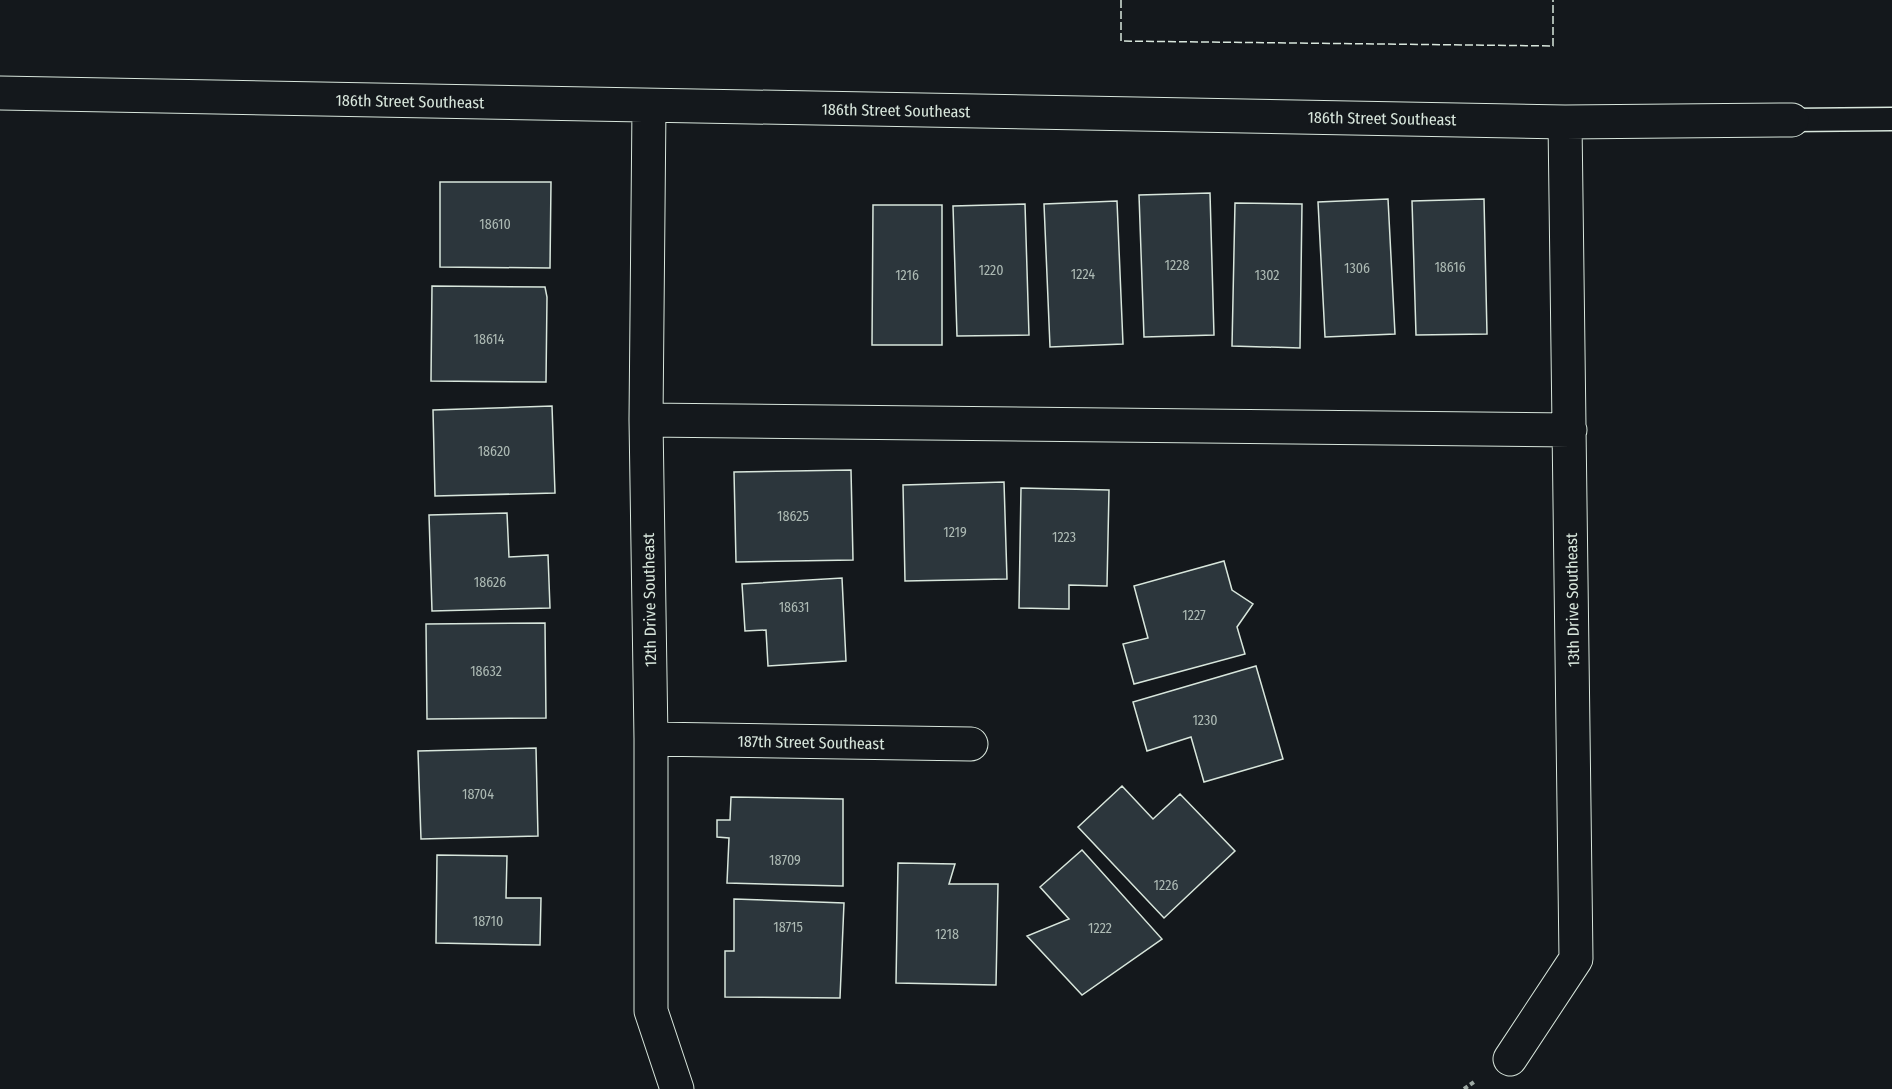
<svg xmlns="http://www.w3.org/2000/svg" width="1892" height="1089" font-family="'Fira Sans Condensed',sans-serif">
  <style>
    .building { fill: #2c363c; stroke: #d8e6dc; stroke-width: 1.5 }
    .lines { fill: none; stroke-linecap: round; stroke-linejoin: round }
    .lane-casing { stroke: #d8e6dc; stroke-width: 25 }
    .street-casing { stroke: #d8e6dc; stroke-width: 35 }
    .path { stroke: #9da8a2; stroke-width: 4; stroke-dasharray: 4.5 3; stroke-linecap: butt }
    .lane { stroke: #14181c; stroke-width: 22 }
    .street { stroke: #14181c; stroke-width: 33 }
    .fence { stroke: #d8e6dc; stroke-width: 1.5; stroke-dasharray: 8 3; stroke-linecap: butt }
    .labels { text-anchor: middle; stroke-width: 4.5; stroke-linejoin: round; paint-order: stroke }
    .number-label { font-size: 14px; fill: #adbab4 }
    .street-label { font-size: 16px; fill: #d8e6dc; stroke: #14181c }
  </style>
  <rect width="100%" height="100%" fill="#14181c"/>
  <!-- building -->
  <path class="building" d="M440 182H551L550 268 440 267Z
    M1210 193 1214 335 1144 337 1139 195Z
    M1388 199 1395 334 1325 337 1318 202Z
    M1484 199 1487 334 1416 335 1412 201Z
    M1117 201 1123 344 1050 347 1044 204Z
    M1235 203 1302 204 1300 348 1232 346Z
    M1025 204 1029 335 957 336 953 206Z
    M873 205H942V345H872Z
    M432 286 545 287 547 297 546 382 431 381Z
    M552 406 555 493 435 496 433 410Z
    M851 470 853 560 736 562 734 472Z
    M1004 482 1007 579 905 581 903 485Z
    M1021 488 1109 490 1107 586 1069 585V609L1019 608Z
    M507 513 509 557 548 555 550 608 432 611 429 515Z
    M1224 561 1232 590 1253 604 1237 627 1245 654 1134 684 1123 644 1148 638 1134 586Z
    M842 578 846 661 768 666 766 630 745 631 742 584Z
    M545 623 546 718 427 719 426 624Z
    M1256 666 1283 759 1204 782 1191 737 1147 751 1133 702Z
    M536 748 538 836 421 839 418 751Z
    M1122 786 1153 819 1180 794 1235 851 1164 918 1078 827Z
    M731 797 843 799V886L727 883 729 838 717 837V820H730Z
    M1082 850 1162 939 1082 995 1027 936 1069 919 1040 887Z
    M437 855 507 856 506 898H541L540 945 436 943Z
    M898 863 955 864 949 884H998L996 985 896 983Z
    M734 899 844 903 840 998 725 997V951H734Z"/>
  <g class="lines">
    <defs>
      <path id="lane" d="M1792 120 1892 119"/>
      <path id="street" d="M0 93 1565 122 1792 120
        M649 106 646 420 651 739V1011L677 1089
        M646 420 1570 430
        M651 739 971 744
        M1510 1059 1576 959 1565 122"/>
    </defs>
    <!-- lane casing -->
    <use href="#lane" class="lane-casing"/>
    <!-- street casing -->
    <use href="#street" class="street-casing"/>
    <!-- path -->
    <path class="path" d="M1464 1089 1474 1082"/>
    <!-- lane -->
    <use href="#lane" class="lane"/>
    <!-- street -->
    <use href="#street" class="street"/>
    <!-- fence -->
    <path class="fence" d="M1121 0V41L1553 46V0"/>
  </g>
  <g class="labels">
    <!-- number labels -->
    <g class="number-label">
      <text x="495" y="229">18610</text>
      <text x="1177" y="270">1228</text>
      <text x="1450" y="272">18616</text>
      <text x="1357" y="273">1306</text>
      <text x="991" y="275">1220</text>
      <text x="1083" y="279">1224</text>
      <text x="907" y="280">1216</text>
      <text x="1267" y="280">1302</text>
      <text x="489" y="344">18614</text>
      <text x="494" y="456">18620</text>
      <text x="793" y="521">18625</text>
      <text x="955" y="537">1219</text>
      <text x="1064" y="542">1223</text>
      <text x="490" y="587">18626</text>
      <text x="794" y="612">18631</text>
      <text x="1194" y="620">1227</text>
      <text x="486" y="676">18632</text>
      <text x="1205" y="725">1230</text>
      <text x="478" y="799">18704</text>
      <text x="785" y="865">18709</text>
      <text x="1166" y="890">1226</text>
      <text x="488" y="926">18710</text>
      <text x="788" y="932">18715</text>
      <text x="1100" y="933">1222</text>
      <text x="947" y="939">1218</text>
    </g>
    <!-- street labels -->
    <g class="street-label">
      <text transform="translate(410 101) rotate(1)" y="6">186th Street Southeast</text>
      <text transform="translate(896 110) rotate(1)" y="6">186th Street Southeast</text>
      <text transform="translate(1382 118) rotate(1)" y="6">186th Street Southeast</text>
      <text transform="translate(649 600) rotate(-91)" y="6">12th Drive Southeast</text>
      <text transform="translate(1572 600) rotate(-91)" y="6">13th Drive Southeast</text>
      <text transform="translate(811 742) rotate(1)" y="6">187th Street Southeast</text>
    </g>
  </g>
</svg>
